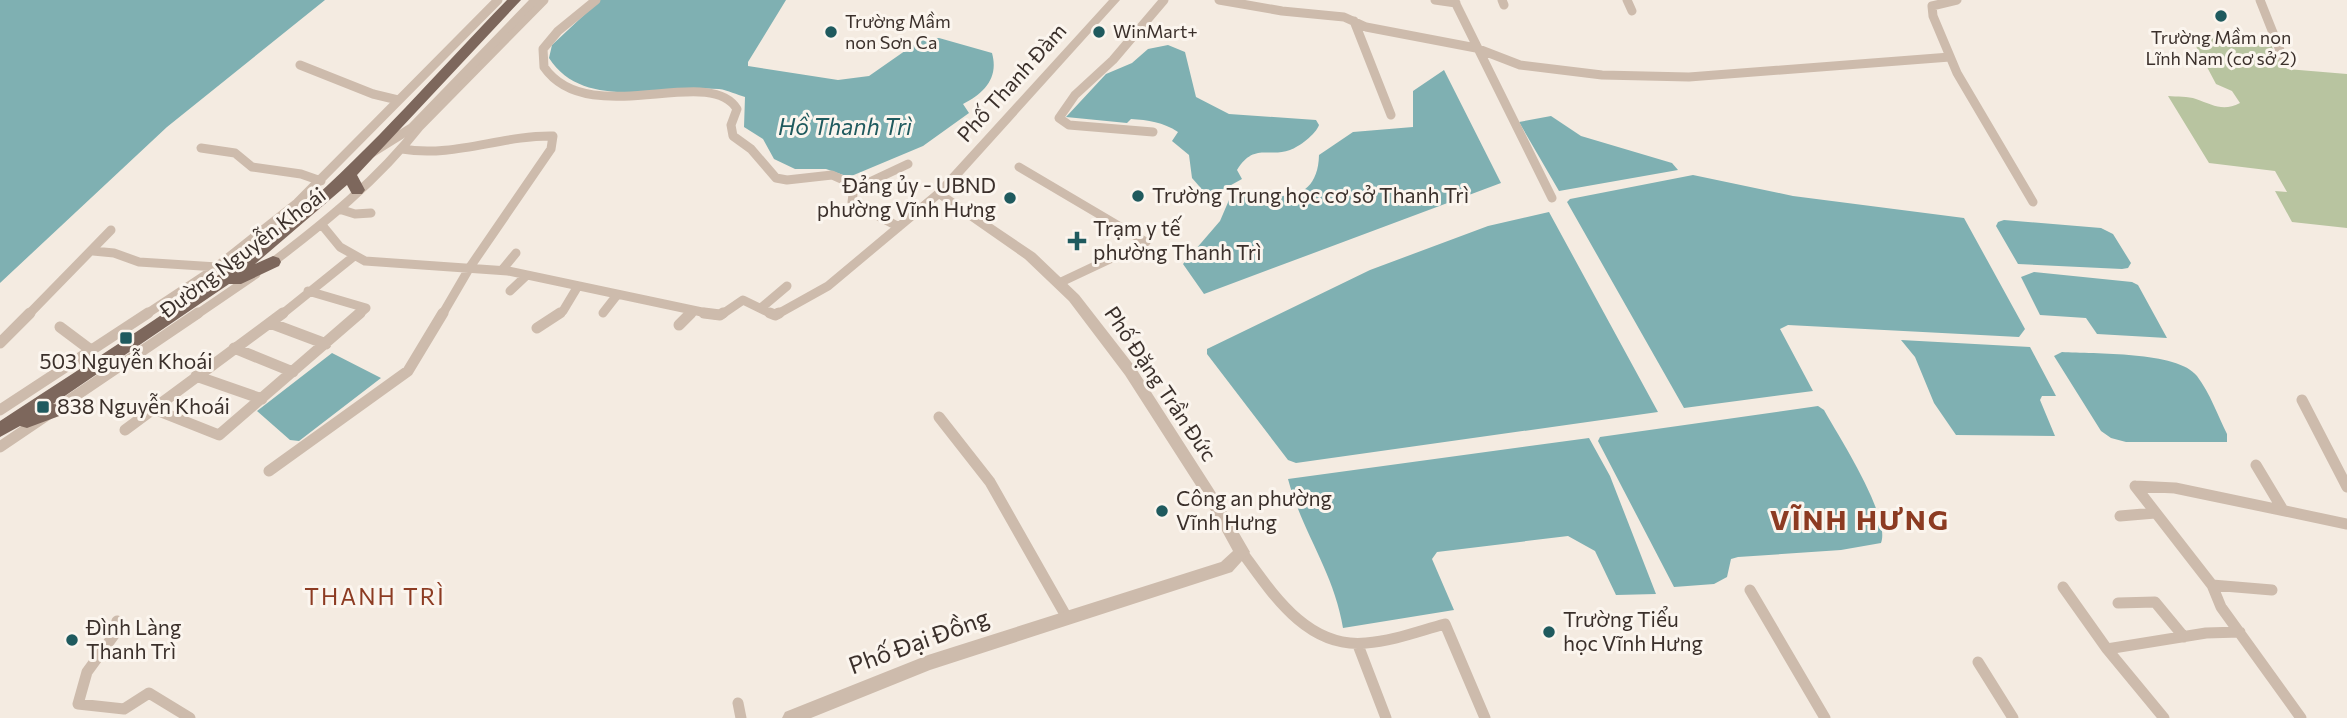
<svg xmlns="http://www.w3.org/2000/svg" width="2347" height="718" font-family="Commissioner,sans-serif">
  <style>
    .green { fill: #b8c4a0 }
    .water { fill: #7fb0b2 }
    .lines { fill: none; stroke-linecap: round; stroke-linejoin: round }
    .minor-far1 { stroke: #cdbbac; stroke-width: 9 }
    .minor { stroke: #cdbbac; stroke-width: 11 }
    .tertiary { fill: #cdbbac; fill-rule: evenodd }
    .primary { fill: #7d675c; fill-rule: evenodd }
    .poi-dot { fill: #1f5a5e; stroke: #fbf5ee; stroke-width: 2.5 }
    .labels { text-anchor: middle; stroke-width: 6; stroke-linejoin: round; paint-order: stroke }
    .far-poi-label { font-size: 18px; fill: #3b302b; stroke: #fbf5ee; text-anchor: start }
    .street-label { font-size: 21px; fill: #3b302b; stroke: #fbf5ee }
    .poi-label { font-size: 21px; fill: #3b302b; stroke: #fbf5ee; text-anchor: start }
    .water-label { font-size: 23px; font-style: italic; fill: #1f5a5e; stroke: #fbf5ee }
    .neighbourhood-label { font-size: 23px; letter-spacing: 2px; fill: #8c3b22; stroke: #fbf5ee }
    .near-street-label { font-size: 24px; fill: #3b302b; stroke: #fbf5ee }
    .district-label { font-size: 28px; font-weight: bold; letter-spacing: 2px; fill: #8c3b22; stroke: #fbf5ee }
  </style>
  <rect width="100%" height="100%" fill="#f4ebe1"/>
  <!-- green -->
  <path class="green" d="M2189 33 2270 44 2287 69 2347 74V228L2292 222 2275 191 2287 192 2275 171 2209 163 2168 96C2177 97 2188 96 2196 99 2213 105 2223 112 2240 103L2232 91 2216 84Z"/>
  <!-- water -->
  <path class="water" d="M0 0H325L167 127 0 283Z
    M600 0H786L748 62V66L838 80 869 76 922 39 939 38 992 53C999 78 984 93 963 104L969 113 923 146 849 177 826 169H795L774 159 763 139 744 127 745 97C737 95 728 90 719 89 666 84 584 113 549 58L552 45Z
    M1168 45 1185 52 1196 97 1229 114 1316 120 1319 125C1316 134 1299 147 1290 150 1269 158 1254 142 1237 170L1242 179 1213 195 1206 194 1192 178 1189 155 1172 141 1178 132C1163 122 1148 120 1131 119L1127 123 1066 117 1106 74 1132 63 1148 49Z
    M1444 70 1501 183 1204 294 1183 264 1220 221 1229 200 1248 189C1283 202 1318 200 1319 155L1353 132 1413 127V91Z
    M1551 116 1581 136 1672 163 1678 170 1559 191 1519 122Z
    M1693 175 1793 196 1964 218 2025 329 2019 337 1788 325 1780 329 1813 391 1684 408 1567 202 1570 199Z
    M1549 212 1658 412 1296 463 1288 460 1207 354V349L1370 270 1488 226Z
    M2004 220 2101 228 2113 234 2131 263 2128 268 2122 269 2018 264 1996 226 1998 222Z
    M2034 272 2132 282 2138 285 2167 338 2097 334 2086 318 2040 315 2021 277Z
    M1901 340 2030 347 2056 396H2042L2040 400 2055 436 1956 435 1934 403 1915 357Z
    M2062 352C2093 354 2178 351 2197 376 2210 393 2218 416 2227 434V442H2126L2111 438 2101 431 2054 356Z
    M332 353 381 378 299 441 290 440 257 411Z
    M1818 406 1824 410C1839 437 1891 517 1881 543L1841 550 1738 557 1731 559 1727 577 1714 584 1674 587 1598 441 1600 437Z
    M1589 438 1610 476 1656 594 1616 595 1595 551 1568 536 1437 552 1432 559 1454 610 1343 628C1334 572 1302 532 1288 479Z"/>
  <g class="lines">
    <!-- minor-far1 -->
    <path class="minor-far1" d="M596 0 558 31 543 49 544 67C588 131 709 63 737 109L731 125 733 136 751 149 776 178 787 180 832 175 859 187 908 164
      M1219 0 1282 11 1344 17 1366 27 1476 48 1520 65 1602 75 1689 77 1950 57
      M1435 0 1456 3
      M1454 0 1552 198
      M1502 0 1504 5
      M1627 0 1632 11
      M1957 0 1932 6 1933 16 1957 73 2033 202
      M2260 0 2285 63
      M1354 21 1391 115
      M300 65 373 94 398 100
      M1153 132 1069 125 1059 118 1075 95 1113 60 1164 0
      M201 148 235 153 252 167 301 174 321 181
      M402 149C453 158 502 135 553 136L551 149 470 267 442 315
      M1019 167 1146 242
      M854 187 852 202 899 227
      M339 209 355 214 371 213
      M322 225 340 247 365 261 508 271 716 315
      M93 251 114 253 139 262 217 267
      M269 265C323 224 378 180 420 126L544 0
      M502 270 516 253
      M1059 283 1146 242
      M308 291 366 308 358 315
      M510 291 527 275
      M761 308 787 286
      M603 313 617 295
      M28 315 111 230
      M145 315 210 272 297 203 498 0
      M196 315 256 274
      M281 315 353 257
      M557 315 563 311 578 286
      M689 315 693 311
      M721 315 743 300 774 315
      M776 315 828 286 938 194"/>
    <!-- minor -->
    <path class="minor" d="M704 313 720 315 723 313
      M770 313 775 315 779 313
      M270 323 326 344
      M679 325 691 313
      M60 327 92 351
      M537 328 560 313
      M0 343 30 313
      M234 348 293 372
      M196 376 262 399
      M2302 400 2347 487
      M151 408 219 435 360 313
      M0 410 148 313
      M939 417 990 482 1066 616
      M125 430 283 313
      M0 447 198 313
      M2256 465 2283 510
      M269 471 408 371 443 313
      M2135 486 2212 585 2221 607 2301 718
      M2135 486 2175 488 2347 524
      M2120 516 2155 513
      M1242 552C1272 593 1307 649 1366 643 1393 641 1419 631 1445 624L1485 718
      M2212 585 2272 590
      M2063 587 2107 649 2164 718
      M1750 590 1825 718
      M2118 603 2155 602 2184 637
      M117 621 114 635 87 672 78 704 124 709 149 693 190 718
      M1358 645 1386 718
      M2107 649 2206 633 2240 632
      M1978 662 2013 718
      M738 703 741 718"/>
    <!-- tertiary -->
    <path class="tertiary" d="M529 0H540L417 130 369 160H361L359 157 361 154 409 124Z
      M1109 0H1120L946 193 1035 253 1079 295 1135 367 1214 490 1250 552 1232 572 930 670 811 718H782L785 712 928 655 1221 562 1233 551 1204 498 1125 375 1069 301 1025 259 932 194Z"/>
    <!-- primary -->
    <path class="primary" d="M507 0H521L357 175 365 190 362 194H352L347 185 255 264 273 256 279 258 281 262 279 266 241 284H229L53 404 62 405 65 410 62 415 27 428 20 426 0 437V421C101 354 207 291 299 211 374 146 438 71 507 0Z"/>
  </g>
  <!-- markers -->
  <g class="poi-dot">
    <circle cx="2221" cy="16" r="7"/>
    <circle cx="831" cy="32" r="7"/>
    <circle cx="1099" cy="32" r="7"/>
    <circle cx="1138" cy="196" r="7"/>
    <circle cx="1010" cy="198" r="7"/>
    <path d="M1073.5 230.5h7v7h7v7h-7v7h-7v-7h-7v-7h7z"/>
    <rect x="119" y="331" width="14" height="14" rx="3.5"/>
    <rect x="36" y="400" width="14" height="14" rx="3.5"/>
    <circle cx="1162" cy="511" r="7"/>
    <circle cx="1549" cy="632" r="7"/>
    <circle cx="72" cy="640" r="7"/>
  </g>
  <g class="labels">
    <!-- far-poi labels -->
    <g class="far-poi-label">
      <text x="845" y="28">Trường Mầm<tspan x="845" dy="21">non Sơn Ca</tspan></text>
      <text x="1113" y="38">WinMart+</text>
      <text x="2221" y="44" text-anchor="middle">Trường Mầm non<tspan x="2221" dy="21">Lĩnh Nam (cơ sở 2)</tspan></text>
    </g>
    <!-- street labels -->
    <g class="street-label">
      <text transform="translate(1012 83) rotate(-48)" y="7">Phố Thanh Đàm</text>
      <text transform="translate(243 253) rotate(-37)" y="7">Đường Nguyễn Khoái</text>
      <text transform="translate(1160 384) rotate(56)" y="7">Phố Đặng Trần Đức</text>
    </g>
    <!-- poi labels -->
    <g class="poi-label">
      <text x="996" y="193" text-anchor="end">Đảng ủy - UBND<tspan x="996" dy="24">phường Vĩnh Hưng</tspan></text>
      <text x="1152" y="203">Trường Trung học cơ sở Thanh Trì</text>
      <text x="1093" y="236">Trạm y tế<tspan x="1093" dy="24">phường Thanh Trì</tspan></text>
      <text x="126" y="369" text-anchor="middle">503 Nguyễn Khoái</text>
      <text x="57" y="414">838 Nguyễn Khoái</text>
      <text x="1176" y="506">Công an phường<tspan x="1176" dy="24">Vĩnh Hưng</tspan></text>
      <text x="1563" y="627">Trường Tiểu<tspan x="1563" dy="24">học Vĩnh Hưng</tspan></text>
      <text x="86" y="635">Đình Làng<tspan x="86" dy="24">Thanh Trì</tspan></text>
    </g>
    <!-- water labels -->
    <g class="water-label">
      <text x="845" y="135">Hồ Thanh Trì</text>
    </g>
    <!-- neighbourhood labels -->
    <g class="neighbourhood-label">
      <text x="375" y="605">THANH TRÌ</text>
    </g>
    <!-- near-street labels -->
    <g class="near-street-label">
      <text transform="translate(919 642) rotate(-20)" y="8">Phố Đại Đồng</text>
    </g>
    <!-- district labels -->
    <g class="district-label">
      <text x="1860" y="530">VĨNH HƯNG</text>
    </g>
  </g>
</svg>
